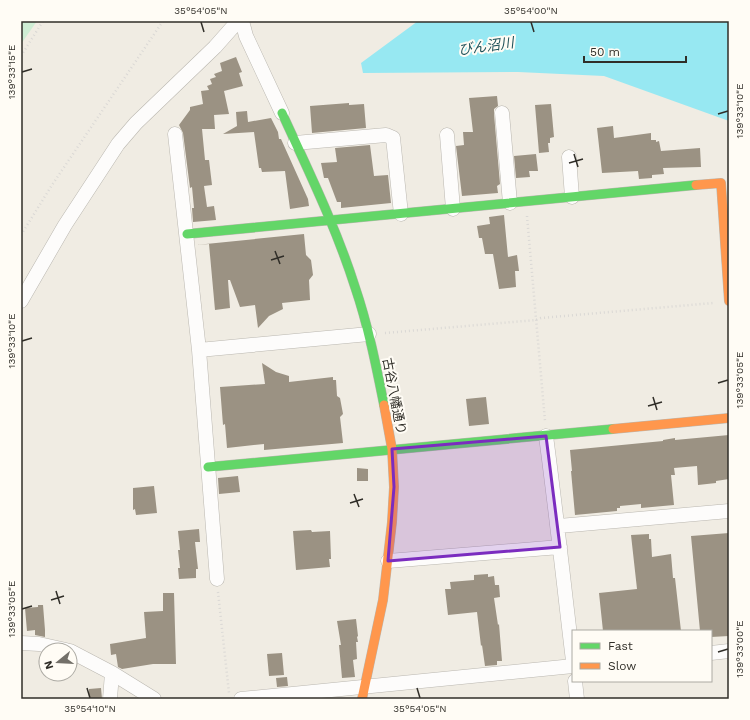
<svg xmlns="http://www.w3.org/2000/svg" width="750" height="720" font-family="'Work Sans','Noto Sans JP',sans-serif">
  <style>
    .green { fill: #ceedd4 }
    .water { fill: #97e8f2 }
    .building { fill: #9b9283 }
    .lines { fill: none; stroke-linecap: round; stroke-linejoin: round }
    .street-casing { stroke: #bab7b0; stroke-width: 15 }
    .fast-casing { stroke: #bab7b0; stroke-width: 10 }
    .slow-casing { stroke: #bab7b0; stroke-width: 10 }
    .path { stroke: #dad8d5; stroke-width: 2.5; stroke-dasharray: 1 3; stroke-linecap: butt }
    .street { stroke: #fdfcfb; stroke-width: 14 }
    .fast { stroke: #63d668; stroke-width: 9 }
    .slow { stroke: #ff974d; stroke-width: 9 }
    .marked { fill: #7b2cbf; fill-opacity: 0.2; stroke: #7b2cbf; stroke-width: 3; stroke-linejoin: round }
    .ticks { fill: none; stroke: #302e28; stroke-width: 1.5 }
    .labels { text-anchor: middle; stroke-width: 4; stroke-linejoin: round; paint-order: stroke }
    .street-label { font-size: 13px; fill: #302e28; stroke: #fffcf5 }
    .water-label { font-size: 14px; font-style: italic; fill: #1e5159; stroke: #fffcf5 }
    .neatline { fill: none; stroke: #302e28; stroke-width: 1.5 }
    .ticks-label { font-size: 10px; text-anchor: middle; fill: #302e28 }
  </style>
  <rect width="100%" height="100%" fill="#f0ece3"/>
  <!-- green -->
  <path class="green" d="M21 21H37L21 44Z"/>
  <!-- water -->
  <path class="water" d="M418 21H729V121L604 76 518 72 363 73 361 63Z"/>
  <!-- building -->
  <path class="building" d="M236 57 242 72 239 73 243 86 224 91 229 114 214 115 215 129H202L205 160H209L212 185 204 186 207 207 214 206 216 220 193 222 192 208H194L192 187 190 188 183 133 179 125 190 110V107L203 104 201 91 209 90 207 86 212 84 210 79 216 77 214 74 222 71 220 63Z
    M497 96 498 106 494 109V114L500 184 497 186 498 193 462 196 456 146 464 145 463 132H473L469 98Z
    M349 103V105L364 104 366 128 312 133 310 106Z
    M551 104 554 137 550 138V143H548L549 152 539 153 535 105Z
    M247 111 248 122 271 118 278 132 279 139H281L308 199 309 206 290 209 285 171 262 172 261 168H259L254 132 223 134 237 126 236 112Z
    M613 126 614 138 651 133V140H656V142L659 141 661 151 700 148 701 167 663 168 664 174 652 175V178L639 179 638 171 602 173 597 128Z
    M370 145 374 176 388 175 391 203 341 208V202H337L328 178H324L321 163 337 162 335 148Z
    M536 154 538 171H529L530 177 516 178 514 156Z
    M504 215 508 257 517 255 519 271H515L516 287 499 289 493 254H485L482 238H479L477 226 490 224 489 217Z
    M304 234 306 255 311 260 313 275 309 280 310 300 282 303 283 309 269 316 258 328 255 305 240 307 230 280H228L230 308 215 310 209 244 196 245Z
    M262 363 276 372 289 376V382L333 377V380H336L337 396 340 398 343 414 340 417 343 443 264 450V444L227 448 225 424 223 425 220 387 265 384Z
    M486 397 489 424 469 426 466 399Z
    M729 435V479L716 481V483L698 485 697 466 674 468 675 475H671L674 505 641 508V504L620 506V508H617V511L575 515 571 471H572L570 450 663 441V440L675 438V440Z
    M357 468 368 469V481H357Z
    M238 476 240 492 219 494 218 478Z
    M154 486 157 513 136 515 135 509 133 510V488Z
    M199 529 200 542H195L198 569H196V578L179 579 178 568H180L178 550H180L178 531Z
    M311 530 312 532 330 531 331 559H329L330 567 296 570 293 531Z
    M729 533V636L711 637V631H700L691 536Z
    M649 534V539H651L652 557 671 554 673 578H675L681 631H603L599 593 637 589 631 535Z
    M488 574V577L494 576 495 585H499L500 597 494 598 498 625 499 624 502 661H497V665L485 666 482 645 481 646 477 612 448 615 445 589H451L450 582 474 580V575Z
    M163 593H174L176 664H153L122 669 118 667 116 654 111 655 110 644 146 638 144 612 163 611Z
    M38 605H43L45 630V637L35 635V630L27 631 25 608 38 607Z
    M356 619 358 636 357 637 358 642H356L357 659 353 660 355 677 342 678 339 645H341L337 621Z
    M282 653 284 675 269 676 267 654Z
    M287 677 288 686 277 687 276 678Z
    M101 688 102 699H89V689Z"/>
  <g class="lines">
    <defs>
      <path id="street" d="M242 21 246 36 282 113
        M502 113 510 203
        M175 134 199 350 217 579
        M447 135 453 209
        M295 143 386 135 393 138 401 214
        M569 157 572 197
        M21 301 65 225 118 144 136 123 215 47 238 21
        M199 350 369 334
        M546 436C556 511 564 586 573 661
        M559 526 729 511
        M388 561 560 547
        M21 643 39 644 66 650
        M70 651 112 673 154 699
        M711 653 729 651
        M575 681 577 699
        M110 699 112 673
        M241 699 573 666"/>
      <path id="fast" d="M282 113C308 170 336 227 355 287 368 325 376 365 384 405
        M187 234 696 185
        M208 467 613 429"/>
      <path id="slow" d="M696 185 721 183 729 301
        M613 429 729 418
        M362 699 383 600 392 522 394 487 392 449 384 405"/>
    </defs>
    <!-- street casing -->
    <use href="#street" class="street-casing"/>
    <!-- fast casing -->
    <use href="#fast" class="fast-casing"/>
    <!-- slow casing -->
    <use href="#slow" class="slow-casing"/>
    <!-- path -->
    <path class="path" d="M21 56 43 21
      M527 216 545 421
      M21 235 52 185 163 21
      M385 333 536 320 541 318 713 303
      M218 592 229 693"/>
    <!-- street -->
    <use href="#street" class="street"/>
    <!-- fast -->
    <use href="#fast" class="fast"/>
    <!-- slow -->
    <use href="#slow" class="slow"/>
  </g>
  <!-- marked area -->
  <path class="marked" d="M546 436 560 547 388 561 394 487 392 449Z"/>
  <!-- ticks -->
  <path class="ticks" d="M201 22 204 32M531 22 534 32M22 72 32 69M718 114 728 111M574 154 578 167M569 163 583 159M275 251 280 264M271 260 284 256M22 341 32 338M718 383 728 380M653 397 657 410M648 406 662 402M354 494 359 507M350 503 363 499M56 591 60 604M51 600 64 596M22 609 32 606M718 652 728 649M87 688 90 698M417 688 420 698"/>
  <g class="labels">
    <!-- street labels -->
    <g class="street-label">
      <text transform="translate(395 396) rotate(79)" y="5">古谷八幡通り</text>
    </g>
    <!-- water labels -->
    <g class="water-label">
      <text transform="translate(486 46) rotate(-8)" y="5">びん沼川</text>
    </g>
  </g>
  <!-- border -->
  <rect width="750" height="720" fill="none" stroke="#fffcf5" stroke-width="44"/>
  <!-- legend -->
  <rect x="572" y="630" width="140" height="52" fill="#fffcf5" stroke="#acaaa3"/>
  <rect x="580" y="643" width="20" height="6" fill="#63d668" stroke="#acaaa3"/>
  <text x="608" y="650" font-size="12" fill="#302e28">Fast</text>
  <rect x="580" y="663" width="20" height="6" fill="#ff974d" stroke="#acaaa3"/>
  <text x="608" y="670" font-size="12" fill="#302e28">Slow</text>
  <!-- north arrow -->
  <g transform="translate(58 662) rotate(252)"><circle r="19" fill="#fffcf5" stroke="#acaaa3"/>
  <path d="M0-3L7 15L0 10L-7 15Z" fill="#737069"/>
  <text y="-6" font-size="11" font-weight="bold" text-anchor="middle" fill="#302e28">N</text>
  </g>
  <!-- scale -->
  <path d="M584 56v6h102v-6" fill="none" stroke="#302e28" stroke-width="2"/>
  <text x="590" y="56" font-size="12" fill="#302e28" stroke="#fffcf5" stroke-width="3" paint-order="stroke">50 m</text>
  <rect x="22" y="22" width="706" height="676" class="neatline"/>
  <g class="ticks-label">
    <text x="201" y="14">35°54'05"N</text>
    <text x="531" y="14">35°54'00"N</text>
    <text transform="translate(11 72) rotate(-90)" y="4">139°33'15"E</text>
    <text transform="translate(739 111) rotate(-90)" y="4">139°33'10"E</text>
    <text transform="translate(11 341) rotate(-90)" y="4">139°33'10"E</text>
    <text transform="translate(739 380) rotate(-90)" y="4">139°33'05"E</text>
    <text transform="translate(11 609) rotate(-90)" y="4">139°33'05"E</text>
    <text transform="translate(739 649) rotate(-90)" y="4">139°33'00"E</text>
    <text x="90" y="712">35°54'10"N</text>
    <text x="420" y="712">35°54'05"N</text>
  </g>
</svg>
